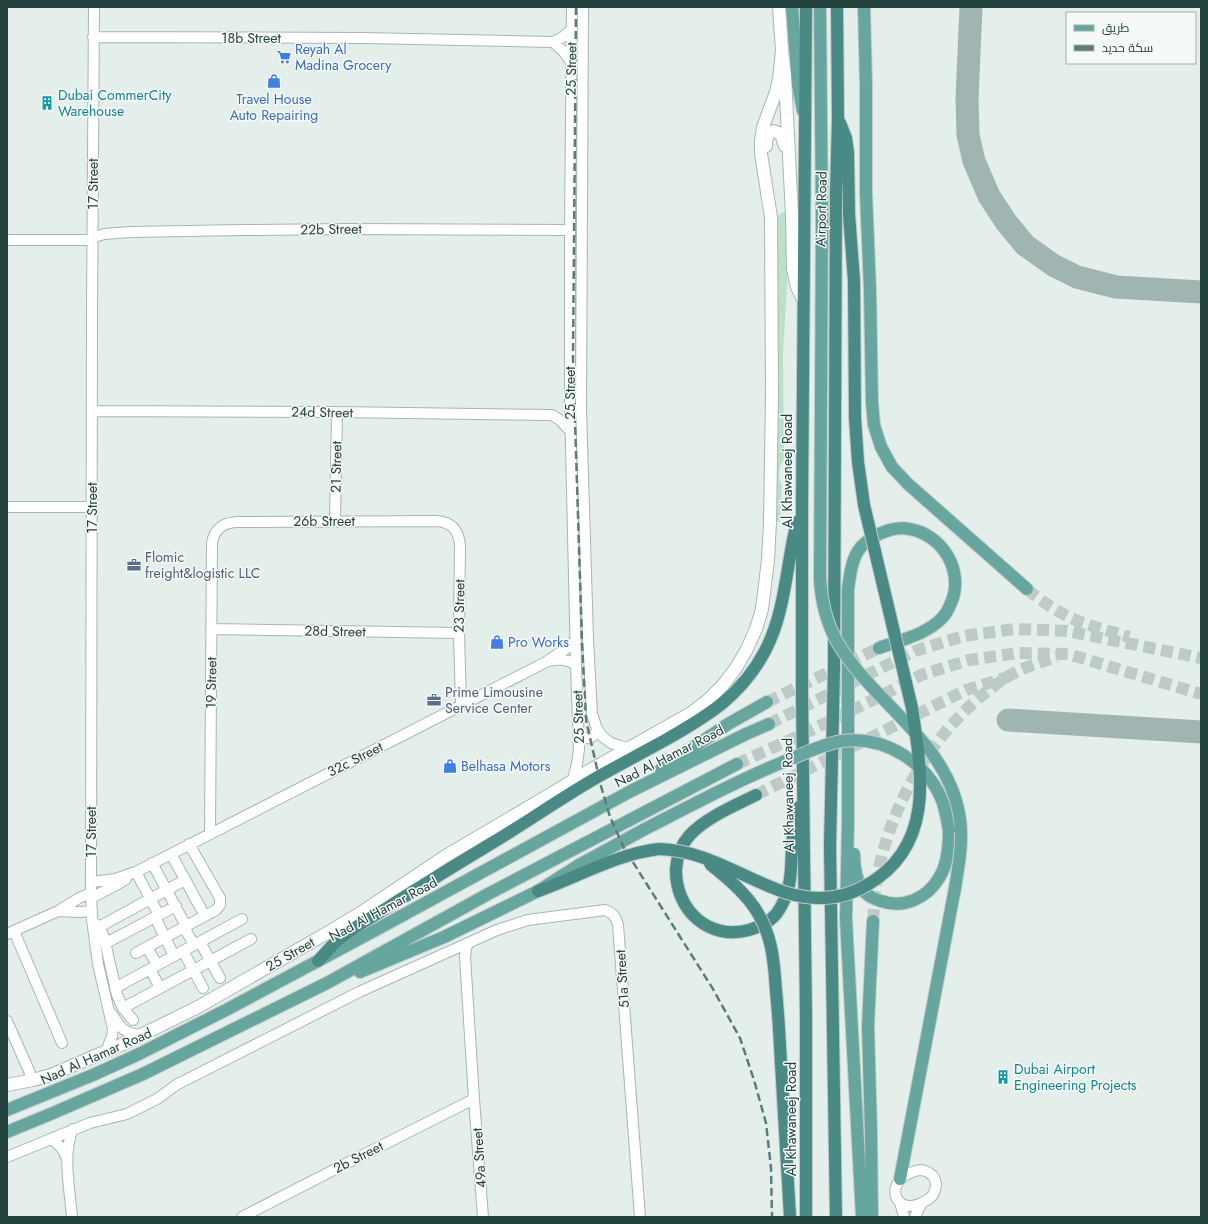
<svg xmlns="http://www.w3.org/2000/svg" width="1208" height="1224" font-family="Jost,Cairo,sans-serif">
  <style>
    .green { fill: #bce0ca }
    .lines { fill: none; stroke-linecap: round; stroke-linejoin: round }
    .taxiway { stroke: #a0b5b2; stroke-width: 23 }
    .primary-tunnel { stroke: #bdcbc8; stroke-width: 12; stroke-dasharray: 12 6; stroke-linecap: butt }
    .trunk-tunnel { stroke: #bdcbc8; stroke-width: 12; stroke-dasharray: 12 6; stroke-linecap: butt }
    .minor-casing { stroke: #a6b7b3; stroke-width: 12 }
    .tertiary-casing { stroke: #a6b7b3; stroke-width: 14 }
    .primary-casing { stroke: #c1cac9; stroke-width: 14 }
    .trunk-casing { stroke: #c1cac9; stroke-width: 14 }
    .minor { stroke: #fff; stroke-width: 10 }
    .tertiary { stroke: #fff; stroke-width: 12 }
    .primary { stroke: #66a69e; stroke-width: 12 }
    .trunk { stroke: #498a84; stroke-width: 12 }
    .rail { stroke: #5c7c78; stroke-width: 2.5; stroke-dasharray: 8 4; stroke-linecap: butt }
    .primary-bridge-casing { stroke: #c1cac9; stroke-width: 14; stroke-linecap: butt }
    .trunk-bridge-casing { stroke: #c1cac9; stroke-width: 14; stroke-linecap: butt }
    .primary-bridge { stroke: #66a69e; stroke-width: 12 }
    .trunk-bridge { stroke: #498a84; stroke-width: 12 }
    .labels { text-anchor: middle; stroke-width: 3; stroke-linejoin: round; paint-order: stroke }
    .street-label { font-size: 14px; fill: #22413d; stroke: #f5faf8 }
    .shop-label { font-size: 14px; fill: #366cbe; stroke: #f5faf8; text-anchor: start }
    .culture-label { font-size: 14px; fill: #0d838f; stroke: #f5faf8; text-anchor: start }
    .service-label { font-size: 14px; fill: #4e5e75; stroke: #f5faf8; text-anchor: start }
  </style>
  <rect width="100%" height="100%" fill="#e4eeeb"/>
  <!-- green -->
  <path class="green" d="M783 212 787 214 788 267 783 355 784 459C778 467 778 477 782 486L780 522 772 520 775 252 778 250V216Z"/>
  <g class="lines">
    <!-- taxiway -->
    <path class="taxiway" d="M971 7 967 98 968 135 974 161 989 196 1006 222 1025 245 1053 265 1077 277 1116 287 1201 292
      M1008 720 1201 732"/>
    <!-- primary-tunnel -->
    <path class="primary-tunnel" d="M1027 589C1038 598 1050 607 1063 614 1084 625 1107 630 1129 637
      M767 702 879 648
      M769 724 915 651 964 636 1015 629 1067 631 1201 658
      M737 764 805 733 877 698 921 675 969 660 1018 653 1068 654 1201 694
      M873 921C874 911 874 900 875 890 887 806 935 724 1007 677 1022 668 1040 662 1057 657"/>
    <!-- trunk-tunnel -->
    <path class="trunk-tunnel" d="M756 795 966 690 1008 677"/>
    <defs>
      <path id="minor" d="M94 7 92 311 91 893 92 920 98 964 113 1029 112 1036 106 1052
        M572 7 570 230V401L576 665 579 749 577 764 573 780
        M583 7 581 409 588 639 592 714 597 729 603 737 611 743 620 746 629 748
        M93 37 364 38 553 42 563 37 572 29
        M553 42 563 51 571 62
        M93 237 105 234 130 232 243 230 349 229 570 230
        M7 240H93
        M92 411 337 412 552 415 560 420 570 431
        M7 507H92
        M335 521 337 412
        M212 629 459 633
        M548 661C557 659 568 659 576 665
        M578 734C586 741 594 739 597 729
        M210 834 212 543C214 529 224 522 238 522L436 521C452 522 459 530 460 546L459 633 461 705
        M171 854 205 916
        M152 863 186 926
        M136 872 159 915
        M92 882 115 879 136 872 546 662 567 648 576 640
        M91 898 118 884 126 879
        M58 911 80 912 92 911
        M155 917 174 956
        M92 920 99 927 104 937 117 995 123 1008 133 1020
        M99 927 185 880
        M184 927 194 945
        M14 931 62 1043
        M7 934 58 911 79 898 91 893
        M200 942 220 978
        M106 943 176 906
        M468 944 466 948 465 957 474 1099 483 1217
        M147 947 157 965
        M183 951 203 988
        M136 953 216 910 220 905V898L189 844
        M150 969 160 988
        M115 988 242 919
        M123 1008 251 939
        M112 1014C121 1029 124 1033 141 1035
        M7 1021 33 1080
        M50 1139C59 1143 64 1150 67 1159
        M7 1157 90 1123 127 1114 157 1099 176 1085 359 992 497 930 528 920 605 910C613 913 616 917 618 925L640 1217
        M900 1202 904 1217
        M72 1217C70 1191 62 1153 73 1129
        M242 1217 359 1157 474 1099
        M915 1217C917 1213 919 1207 922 1203 924 1201 928 1200 930 1198 936 1193 938 1183 933 1176 930 1173 926 1171 922 1170 918 1170 914 1171 910 1173 884 1184 895 1216 922 1203"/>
      <path id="tertiary" d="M779 7 782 51 785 76 792 216 793 269 797 287 803 299
        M766 146C766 139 766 134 774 131L781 134 785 146
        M7 1085 33 1080 51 1075 123 1044 198 1007 334 929 362 912 444 857 549 795 585 773 691 713 708 700 723 685 736 668 747 649 756 629 762 609 768 560 770 522 772 394 771 217 761 154V141L763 127 776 92 779 79 782 51"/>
      <path id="primary" d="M792 7 798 85 803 111
        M820 7 822 221 820 579
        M864 7 866 85V193L870 289 872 402 874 425 881 447 892 467 908 484 1027 589
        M661 769 728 724 767 702
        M854 854C854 867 856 880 863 890 867 896 874 899 881 901 904 909 927 898 939 878 948 864 949 846 949 830
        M360 972 444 937 538 891 579 865 645 829
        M7 1110 93 1075 139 1054 226 1010 372 932 631 791 746 734 769 724
        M7 1132 53 1113 143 1074 327 983 490 893 737 764
        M900 1179 955 888
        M862 1217 846 919 848 822V589C850 576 851 562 858 551 863 543 871 538 879 534 888 530 899 527 909 529 942 534 965 571 951 603 949 608 946 614 942 618 926 635 900 640 879 648
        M872 1217 871 1132 868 1026 873 921"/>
      <path id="trunk" d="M806 7 802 507V694L806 1016V1217
        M840 123 846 138 848 152 849 214 854 281 855 418
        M756 795C734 806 705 818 689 836 681 845 677 857 676 869 675 910 709 941 749 930 759 927 771 921 777 913 792 892 791 870 792 846 793 833 795 820 799 807
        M538 891C578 877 616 854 659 849
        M318 961C324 955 330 947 337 941 352 928 371 918 388 907 421 886 454 866 487 846 526 823 562 797 601 775 623 763 645 751 667 739 709 715 742 695 765 651 786 611 786 565 797 522
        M780 1046 790 1217
        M836 1217 830 847 834 667 836 193 838 118 837 7"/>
    </defs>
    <!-- minor casing -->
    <use href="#minor" class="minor-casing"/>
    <!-- tertiary casing -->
    <use href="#tertiary" class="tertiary-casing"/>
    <!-- primary casing -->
    <use href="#primary" class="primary-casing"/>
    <!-- trunk casing -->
    <use href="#trunk" class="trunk-casing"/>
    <!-- minor -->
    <use href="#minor" class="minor"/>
    <!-- tertiary -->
    <use href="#tertiary" class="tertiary"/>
    <!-- primary -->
    <use href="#primary" class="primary"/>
    <!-- trunk -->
    <use href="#trunk" class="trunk"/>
    <!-- rail -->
    <path class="rail" d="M576 7 573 358 582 642 586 720 601 786 610 817 624 848 713 989 740 1038 754 1080 766 1123 771 1168 772 1217"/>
    <defs>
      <path id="primary-bridge" d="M820 579C821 600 826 621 836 640 871 702 945 739 959 813 964 838 959 863 955 888
        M645 829C694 804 742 778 793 758 809 751 825 744 842 741 885 736 928 762 943 803 946 812 947 821 949 830"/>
      <path id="trunk-bridge" d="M659 849C706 850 744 879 787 893 814 901 842 900 867 885 935 846 922 774 912 708L864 505 858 462 855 418
        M710 864C726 877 742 890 754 907 772 933 774 960 776 991 778 1010 779 1028 780 1046"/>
    </defs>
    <!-- primary-bridge casing -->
    <use href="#primary-bridge" class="primary-bridge-casing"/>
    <!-- trunk-bridge casing -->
    <use href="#trunk-bridge" class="trunk-bridge-casing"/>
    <!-- primary-bridge -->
    <use href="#primary-bridge" class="primary-bridge"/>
    <!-- trunk-bridge -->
    <use href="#trunk-bridge" class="trunk-bridge"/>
  </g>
  <!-- icons -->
  <defs>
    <symbol id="supermarket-bare" viewBox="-9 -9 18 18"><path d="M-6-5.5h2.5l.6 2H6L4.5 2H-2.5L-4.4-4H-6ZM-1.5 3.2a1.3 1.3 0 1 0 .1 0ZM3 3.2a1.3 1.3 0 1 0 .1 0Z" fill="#3f7fe0" stroke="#f5faf8" stroke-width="2.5" paint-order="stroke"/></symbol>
    <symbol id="shop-bare" viewBox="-9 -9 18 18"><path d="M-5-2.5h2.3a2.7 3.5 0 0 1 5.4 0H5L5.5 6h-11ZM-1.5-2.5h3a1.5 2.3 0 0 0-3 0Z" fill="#3f7fe0" stroke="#f5faf8" stroke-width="2.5" paint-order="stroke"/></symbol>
    <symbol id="building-bare" viewBox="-9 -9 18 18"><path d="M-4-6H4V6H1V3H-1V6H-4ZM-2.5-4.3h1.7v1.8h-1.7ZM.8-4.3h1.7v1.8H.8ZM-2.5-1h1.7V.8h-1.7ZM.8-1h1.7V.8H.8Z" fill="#0f9aa8" stroke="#f5faf8" stroke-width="2.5" paint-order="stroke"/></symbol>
    <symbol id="office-bare" viewBox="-9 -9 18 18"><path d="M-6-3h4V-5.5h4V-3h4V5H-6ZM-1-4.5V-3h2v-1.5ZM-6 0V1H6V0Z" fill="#5c6f8a" stroke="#f5faf8" stroke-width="2.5" paint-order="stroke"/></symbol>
  </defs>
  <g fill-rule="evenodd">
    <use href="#supermarket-bare" x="274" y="47" width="20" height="20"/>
    <use href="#shop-bare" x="264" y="71" width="20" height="20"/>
    <use href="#building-bare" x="37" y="93" width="20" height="20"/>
    <use href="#office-bare" x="124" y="555" width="20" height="20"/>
    <use href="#shop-bare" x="487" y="632" width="20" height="20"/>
    <use href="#office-bare" x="424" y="690" width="20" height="20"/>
    <use href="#shop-bare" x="440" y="756" width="20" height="20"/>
    <use href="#building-bare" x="993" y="1067" width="20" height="20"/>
  </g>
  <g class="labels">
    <!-- street labels -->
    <g class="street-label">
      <text x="251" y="43">18b Street</text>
      <text transform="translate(571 69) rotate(-89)" y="5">25 Street</text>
      <text transform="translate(93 184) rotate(-90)" y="5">17 Street</text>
      <text transform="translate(821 209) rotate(-89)" y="5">Airport Road</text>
      <text transform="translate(331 229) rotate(-1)" y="5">22b Street</text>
      <text transform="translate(570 393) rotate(-90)" y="5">25 Street</text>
      <text transform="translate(322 412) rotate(1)" y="5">24d Street</text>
      <text transform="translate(336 467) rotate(-89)" y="5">21 Street</text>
      <text transform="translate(787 471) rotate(-90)" y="5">Al Khawaneej Road</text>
      <text transform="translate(92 508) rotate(-90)" y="5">17 Street</text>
      <text x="324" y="526">26b Street</text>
      <text transform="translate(459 606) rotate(-89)" y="5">23 Street</text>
      <text transform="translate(335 631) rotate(1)" y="5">28d Street</text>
      <text transform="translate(211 683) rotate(-89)" y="5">19 Street</text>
      <text transform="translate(578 717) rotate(-92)" y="5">25 Street</text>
      <text transform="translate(669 756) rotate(-27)" y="5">Nad Al Hamar Road</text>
      <text transform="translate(355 759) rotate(-27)" y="5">32c Street</text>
      <text transform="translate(788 795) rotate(-91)" y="5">Al Khawaneej Road</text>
      <text transform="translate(91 832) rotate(-90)" y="5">17 Street</text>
      <text transform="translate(383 909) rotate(-28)" y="5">Nad Al Hamar Road</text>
      <text transform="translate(290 954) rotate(-30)" y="5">25 Street</text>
      <text transform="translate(622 979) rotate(-94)" y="5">51a Street</text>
      <text transform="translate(96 1056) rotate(-24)" y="5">Nad Al Hamar Road</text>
      <text transform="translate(791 1119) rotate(-90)" y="5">Al Khawaneej Road</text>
      <text transform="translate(358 1157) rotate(-27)" y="5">2b Street</text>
      <text transform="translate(479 1158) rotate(-94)" y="5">49a Street</text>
    </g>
    <!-- shop labels -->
    <g class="shop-label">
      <text x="295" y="54">Reyah Al<tspan x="295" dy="16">Madina Grocery</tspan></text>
      <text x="274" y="104" text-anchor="middle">Travel House<tspan x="274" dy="16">Auto Repairing</tspan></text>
      <text x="508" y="647">Pro Works</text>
      <text x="461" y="771">Belhasa Motors</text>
    </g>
    <!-- culture labels -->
    <g class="culture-label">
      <text x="58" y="100">Dubai CommerCity<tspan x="58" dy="16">Warehouse</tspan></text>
      <text x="1014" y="1074">Dubai Airport<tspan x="1014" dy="16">Engineering Projects</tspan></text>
    </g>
    <!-- service labels -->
    <g class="service-label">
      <text x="145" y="562">Flomic<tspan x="145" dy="16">freight&amp;logistic LLC</tspan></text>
      <text x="445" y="697">Prime Limousine<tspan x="445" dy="16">Service Center</tspan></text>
    </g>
  </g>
  <!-- border -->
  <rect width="1208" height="1224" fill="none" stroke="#22413d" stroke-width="16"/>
  <!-- legend -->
  <rect x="1066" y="12" width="130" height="52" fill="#f5faf8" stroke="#a1b0ad"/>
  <rect x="1074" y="25" width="20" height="6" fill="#66a69e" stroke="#a1b0ad"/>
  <text x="1102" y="32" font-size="12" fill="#22413d">طريق</text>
  <rect x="1074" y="45" width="20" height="6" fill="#5c7c78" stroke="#a1b0ad"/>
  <text x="1102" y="52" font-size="12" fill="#22413d">سكة حديد</text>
</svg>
